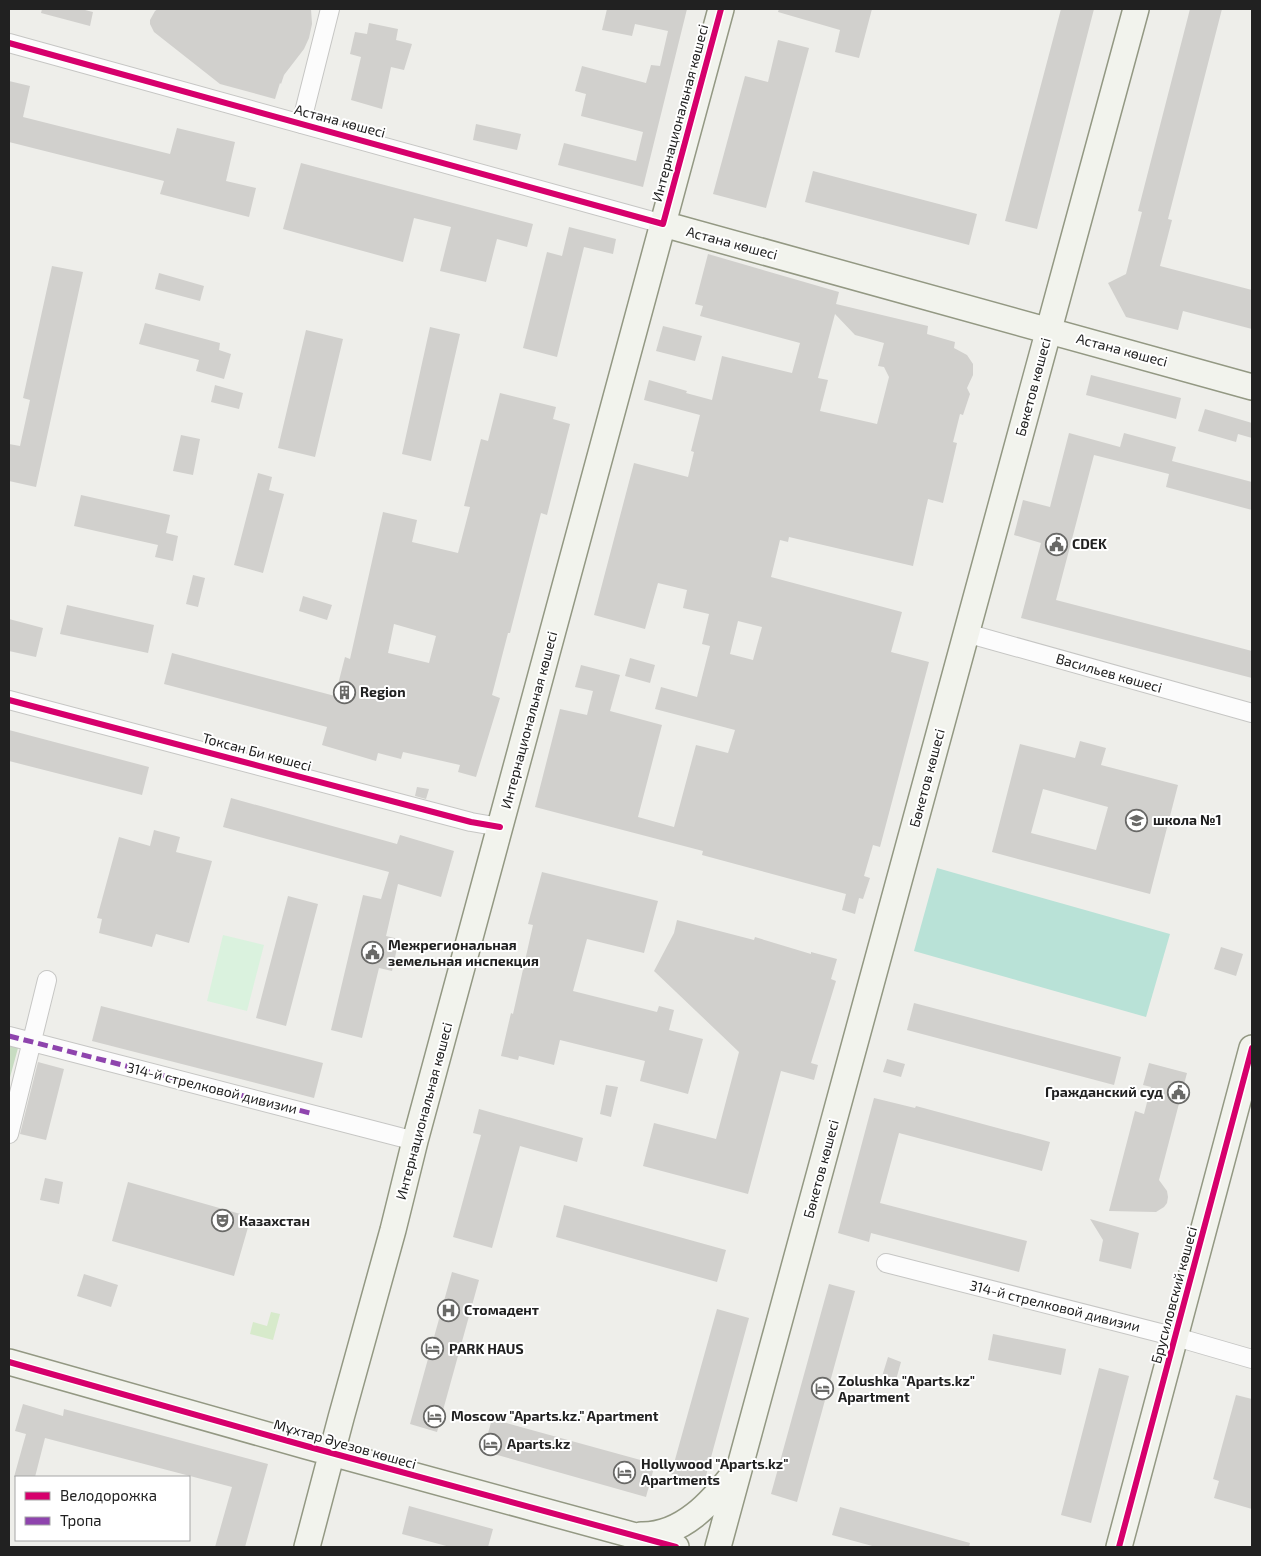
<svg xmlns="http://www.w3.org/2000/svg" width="1261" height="1556" font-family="'Exo 2',sans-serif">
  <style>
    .grass { fill: #d7eacb }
    .forest { fill: #c7dcc1 }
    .park { fill: #daf2de }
    .pitch { fill: #b9e2d7 }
    .building { fill: #d1d0cd; fill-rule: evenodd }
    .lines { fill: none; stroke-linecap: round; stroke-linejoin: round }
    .street-casing { stroke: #c6c6c4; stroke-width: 20 }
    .secondary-casing { stroke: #939883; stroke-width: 28 }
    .street { stroke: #fcfcfc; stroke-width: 18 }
    .secondary { stroke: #f2f3ed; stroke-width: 25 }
    .quiet { stroke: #8e44ad; stroke-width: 5; stroke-dasharray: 10 5; stroke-linecap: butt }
    .cycleway-casing { stroke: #fff; stroke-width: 9 }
    .cycleway { stroke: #d6006c; stroke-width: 6 }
    .labels { text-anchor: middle; stroke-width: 4; stroke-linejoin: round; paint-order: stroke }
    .street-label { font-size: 14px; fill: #212121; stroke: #fff }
    .poi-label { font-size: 14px; font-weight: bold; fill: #212121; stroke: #fff; text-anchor: start }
  </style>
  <rect width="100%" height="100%" fill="#eeeeea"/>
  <!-- grass -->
  <path class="grass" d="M271 1312 280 1314 273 1340 250 1334 253 1322 267 1326Z"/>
  <!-- forest -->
  <path class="forest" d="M9 1045 18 1048 9 1081Z"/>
  <!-- park -->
  <path class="park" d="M223 935 264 945 247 1011 207 1001Z"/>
  <!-- pitch -->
  <path class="pitch" d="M937 868 1170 934 1146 1017 914 951Z"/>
  <!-- building -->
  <path class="building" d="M42 9H81L93 12 90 26 41 13Z
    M158 9H311L312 24 309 38 304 49 284 75 281 84 280 83 275 99 220 84 154 32 150 24V20L155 11Z
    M607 9H687L643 187 558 165 564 143 636 161 643 132 581 116 586 94 575 91 582 66 646 83 651 65 660 66 668 31 635 24 632 36 602 30Z
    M779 9H872L859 58 835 52 840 30 778 12Z
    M1061 9H1094L1037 229 1005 221Z
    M1190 9H1222L1168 219 1172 220 1160 266 1252 290V329L1183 311 1178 330 1126 317 1108 283 1126 274 1142 212 1138 211Z
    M369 23 398 29 396 40 412 44 404 70 391 67 382 109 351 100 361 57 350 54 355 32 367 34Z
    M778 40 809 48 766 208 713 194 745 76 768 82Z
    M9 81 30 86 23 117 170 154 177 128 235 142 226 181 256 188 249 217 160 194 164 181 9 142Z
    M476 124 521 134 517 150 473 140Z
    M301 163 533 224 527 247 497 239 486 282 440 271 451 227 414 218 403 262 283 229Z
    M813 171 977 214 969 245 805 202Z
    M569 227 616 239 613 254 584 247 557 357 523 348 547 252 562 256Z
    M708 254 839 292 836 304 928 326 927 334 955 342 954 348 967 355 973 364V375L967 388 970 394 963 415 960 414 953 442 957 443 943 503 928 499 913 566 789 537 788 542 780 540 771 577 902 612 891 652 929 662 880 847 873 845 864 876 870 878 863 899 859 898 855 914 842 910 846 894 702 855 703 851 535 807 560 709 587 715 593 691 575 687 581 665 620 675 610 711 662 725 638 817 674 827 696 745 728 753 735 730 655 709 661 687 697 697 710 646 702 644 709 614 683 608 687 590 658 583 645 629 594 615 634 463 688 477 694 452 691 451 700 415 644 400 649 380 687 391 686 393 712 400 722 356 792 373 800 343 700 316 703 306 695 304ZM835 314 855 335 884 343 878 366 884 367 889 377 877 424 820 411 828 380 818 378ZM738 621 762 627 753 660 730 654Z
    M52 266 83 272 36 487 9 481V444L20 446 30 400 23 398Z
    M159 273 204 286 200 301 155 289Z
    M145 323 220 343 219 350 231 354 224 379 196 371 199 360 139 344Z
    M663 326 702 336 695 361 656 351Z
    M430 327 460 334 431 461 402 454Z
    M306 330 343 339 315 457 278 448Z
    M1091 375 1181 398 1176 419 1086 395Z
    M215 385 243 393 239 409 211 402Z
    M500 393 556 407 553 419 570 424 547 515 541 513 510 633H508L492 695 500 698 476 777 458 772 460 765 403 752 401 759 378 753 376 761 322 745 327 727 164 684 172 653 335 696 345 657 350 659 383 512 417 520 412 542 458 553 470 507 464 506 481 439 488 441ZM394 624 436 636 429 663 388 653Z
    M1205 409 1252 423V438L1238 434 1236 442 1198 431Z
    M1069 433 1120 447 1124 433 1176 447 1172 461 1252 482V510L1166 487 1169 474 1094 455 1056 600 1252 651V678L1021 618 1041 543 1014 535 1023 500 1050 507Z
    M181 435 200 439 193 475 173 471Z
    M258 473 272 477 269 490 284 494 263 573 234 565Z
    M81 495 170 515 166 533 178 536 173 561 155 557 158 545 74 526Z
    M193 575 205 578 198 607 186 604Z
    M303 596 332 605 327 620 299 611Z
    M67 605 154 625 148 653 60 634Z
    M9 619 43 628 36 657 9 651Z
    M630 658 655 665 650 683 625 676Z
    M9 730 149 767 142 795 9 761Z
    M1080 741 1106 748 1101 765 1178 785 1150 894 992 852 1020 744 1075 758ZM1043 789 1108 807 1096 850 1031 833Z
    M417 787 429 789 426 799 415 796Z
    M231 798 397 844 400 835 454 851 441 897 398 884 386 936 399 939 392 971 379 968 362 1038 331 1030 363 895 381 899 389 872 223 827Z
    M154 830 180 837 176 852 212 861 189 943 156 934 152 947 99 933 102 919 97 918 119 837 150 846Z
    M542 872 658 901 644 953 587 939 573 991 657 1012 659 1006 674 1010 669 1030 703 1039 688 1094 640 1081 645 1061 560 1040 554 1065 519 1056 518 1060 501 1056 511 1013 513 1014 533 925 528 924Z
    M288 896 318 904 286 1026 256 1018Z
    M677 920 754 940 755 937 811 954V952L837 959 831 979 836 981 811 1063 818 1065 814 1080 781 1071 748 1194 643 1166 654 1123 716 1139 739 1052 654 971 674 933Z
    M1221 947 1243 954 1236 976 1214 969Z
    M914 1003 1121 1057 1114 1085 907 1030Z
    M101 1006 323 1063 314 1098 92 1041Z
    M887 1059 905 1064 901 1077 883 1072Z
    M38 1062 64 1069 46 1140 20 1134Z
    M1149 1063 1187 1073 1159 1180 1167 1191 1168 1197 1167 1203 1164 1207 1156 1212 1109 1211 1135 1111 1144 1114 1151 1087 1143 1085Z
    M606 1085 618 1087 611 1117 600 1114Z
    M874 1098 915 1108 916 1106 1050 1142 1042 1171 899 1133 880 1203 1027 1241 1019 1272 871 1233 869 1242 838 1233Z
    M479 1109 583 1138 577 1162 520 1146 492 1248 453 1237 481 1135 473 1133Z
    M45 1178 63 1182 59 1204 40 1200Z
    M128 1182 251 1217 234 1276 112 1241Z
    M564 1205 726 1250 717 1282 556 1237Z
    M1090 1219 1139 1233 1131 1269 1099 1261 1103 1240Z
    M452 1272 479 1280 437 1432 410 1424Z
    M84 1274 118 1285 111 1307 77 1296Z
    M829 1284 855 1291 797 1502 771 1494Z
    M717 1309 749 1318 704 1483 671 1474Z
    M993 1334 1066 1349 1061 1375 988 1360Z
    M888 1357 901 1362 894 1387 880 1383Z
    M1099 1368 1129 1376 1091 1523 1061 1515Z
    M1236 1395 1252 1399V1509L1214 1498 1219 1481 1213 1479Z
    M23 1404 63 1416 64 1409 268 1464 245 1547H215L232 1487 45 1438 35 1477H14L26 1434 15 1431Z
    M492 1419 655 1464 646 1497 483 1451Z
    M409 1506 493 1529 488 1547H450L402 1534Z
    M840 1507 970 1543 969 1547H876L832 1535Z"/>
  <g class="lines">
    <defs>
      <path id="street" d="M9 43 663 224
        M301 124 330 9
        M966 633 1252 713
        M9 700 471 822 500 827
        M9 1036 415 1141
        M9 1134 47 980
        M886 1263 1176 1337 1252 1359"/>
      <path id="secondary" d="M663 224 1252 387
        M9 1362 306 1446 676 1547
        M641 1535C682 1536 712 1502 735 1472
        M307 1547 341 1418 393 1230 415 1141 721 9
        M718 1547 1136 9
        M1119 1547 1252 1048"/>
    </defs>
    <!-- street casing -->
    <use href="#street" class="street-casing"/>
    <!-- secondary casing -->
    <use href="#secondary" class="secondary-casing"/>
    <!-- street -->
    <use href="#street" class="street"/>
    <!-- secondary -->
    <use href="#secondary" class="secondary"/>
    <!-- quiet -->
    <path class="quiet" d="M9 1036 314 1114"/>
    <defs>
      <path id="cycleway" d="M9 43 663 224 721 9
        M9 700 471 822 500 827
        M9 1362 306 1446 676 1547
        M1119 1547 1252 1048"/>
    </defs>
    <!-- cycleway casing -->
    <use href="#cycleway" class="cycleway-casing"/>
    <!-- cycleway -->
    <use href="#cycleway" class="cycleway"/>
  </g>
  <!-- icons -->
  <defs>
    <symbol id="civic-ring" viewBox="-11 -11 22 22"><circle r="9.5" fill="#fff" stroke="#696967" stroke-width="1.5"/><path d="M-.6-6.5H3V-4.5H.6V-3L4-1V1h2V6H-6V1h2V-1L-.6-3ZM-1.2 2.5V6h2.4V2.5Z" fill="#696967"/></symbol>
    <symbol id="building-ring" viewBox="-11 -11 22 22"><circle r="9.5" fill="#fff" stroke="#696967" stroke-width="1.5"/><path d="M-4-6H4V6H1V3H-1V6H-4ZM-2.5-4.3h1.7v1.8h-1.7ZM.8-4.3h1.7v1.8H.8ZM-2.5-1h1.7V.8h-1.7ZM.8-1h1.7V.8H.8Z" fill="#696967"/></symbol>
    <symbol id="school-ring" viewBox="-11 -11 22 22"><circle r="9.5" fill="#fff" stroke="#696967" stroke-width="1.5"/><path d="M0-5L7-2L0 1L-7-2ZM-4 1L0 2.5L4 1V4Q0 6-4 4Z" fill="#696967"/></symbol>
    <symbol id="theatre-ring" viewBox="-11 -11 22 22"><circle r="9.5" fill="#fff" stroke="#696967" stroke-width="1.5"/><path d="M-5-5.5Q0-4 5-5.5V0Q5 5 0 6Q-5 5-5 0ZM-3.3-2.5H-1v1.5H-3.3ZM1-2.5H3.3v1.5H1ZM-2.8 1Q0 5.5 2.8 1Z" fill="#696967"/></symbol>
    <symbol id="hospital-ring" viewBox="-11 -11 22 22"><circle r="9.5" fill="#fff" stroke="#696967" stroke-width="1.5"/><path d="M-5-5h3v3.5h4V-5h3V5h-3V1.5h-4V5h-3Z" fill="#696967"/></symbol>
    <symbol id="hotel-ring" viewBox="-11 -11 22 22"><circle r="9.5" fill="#fff" stroke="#696967" stroke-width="1.5"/><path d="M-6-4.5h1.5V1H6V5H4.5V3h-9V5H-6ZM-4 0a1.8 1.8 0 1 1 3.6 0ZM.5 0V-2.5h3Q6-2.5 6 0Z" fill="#696967"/></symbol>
  </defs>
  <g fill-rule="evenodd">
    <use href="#civic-ring" x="1044" y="532" width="25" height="25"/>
    <use href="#building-ring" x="332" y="680" width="25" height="25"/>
    <use href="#school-ring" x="1124" y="808" width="25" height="25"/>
    <use href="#civic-ring" x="360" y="940" width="25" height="25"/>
    <use href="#civic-ring" x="1166" y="1080" width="25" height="25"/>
    <use href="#theatre-ring" x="210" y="1208" width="25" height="25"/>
    <use href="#hospital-ring" x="436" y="1298" width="25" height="25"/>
    <use href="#hotel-ring" x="420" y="1336" width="25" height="25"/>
    <use href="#hotel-ring" x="810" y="1376" width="25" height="25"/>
    <use href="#hotel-ring" x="422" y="1404" width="25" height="25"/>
    <use href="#hotel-ring" x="478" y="1432" width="25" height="25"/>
    <use href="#hotel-ring" x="612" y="1460" width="25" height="25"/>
  </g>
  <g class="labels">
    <!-- street labels -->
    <g class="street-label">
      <text transform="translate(680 113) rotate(-75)" y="5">Интернациональная көшесі</text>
      <text transform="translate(340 121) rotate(15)" y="5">Астана көшесі</text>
      <text transform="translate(732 243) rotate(15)" y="5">Астана көшесі</text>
      <text transform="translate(1122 350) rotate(15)" y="5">Астана көшесі</text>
      <text transform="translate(1033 387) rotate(-75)" y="5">Бөкетов көшесі</text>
      <text transform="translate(1109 673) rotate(16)" y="5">Васильев көшесі</text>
      <text transform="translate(529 720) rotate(-75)" y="5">Интернациональная көшесі</text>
      <text transform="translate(257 752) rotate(15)" y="5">Токсан Би көшесі</text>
      <text transform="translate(927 778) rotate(-75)" y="5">Бөкетов көшесі</text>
      <text transform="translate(212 1088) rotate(14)" y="5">314-й стрелковой дивизии</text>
      <text transform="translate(424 1111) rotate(-75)" y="5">Интернациональная көшесі</text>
      <text transform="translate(821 1169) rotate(-75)" y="5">Бөкетов көшесі</text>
      <text transform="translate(1174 1295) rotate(-75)" y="5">Брусиловский көшесі</text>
      <text transform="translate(1055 1306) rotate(14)" y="5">314-й стрелковой дивизии</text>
      <text transform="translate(345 1444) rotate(16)" y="5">Мұхтар Әуезов көшесі</text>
    </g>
    <!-- poi labels -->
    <g class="poi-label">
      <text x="1072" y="549">CDEK</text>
      <text x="360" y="697">Region</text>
      <text x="1153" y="825">школа №1</text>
      <text x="388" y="950">Межрегиональная<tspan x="388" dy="16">земельная инспекция</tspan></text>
      <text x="1163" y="1097" text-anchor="end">Гражданский суд</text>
      <text x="239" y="1226">Казахстан</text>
      <text x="464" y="1315">Стомадент</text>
      <text x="449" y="1354">PARK HAUS</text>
      <text x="838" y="1386">Zolushka "Aparts.kz"<tspan x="838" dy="16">Apartment</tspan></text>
      <text x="451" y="1421">Moscow "Aparts.kz." Apartment</text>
      <text x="507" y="1449">Aparts.kz</text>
      <text x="641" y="1469">Hollywood "Aparts.kz"<tspan x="641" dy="16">Apartments</tspan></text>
    </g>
  </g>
  <!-- border -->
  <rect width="1261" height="1556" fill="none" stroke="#212121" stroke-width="20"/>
  <!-- legend -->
  <rect x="15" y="1476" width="175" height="65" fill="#ffffff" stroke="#a6a6a6"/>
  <rect x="25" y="1492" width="25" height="8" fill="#d6006c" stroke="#a6a6a6"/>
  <text x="60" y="1501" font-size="15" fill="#212121">Велодорожка</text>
  <rect x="25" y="1517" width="25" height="8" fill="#8e44ad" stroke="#a6a6a6"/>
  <text x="60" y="1526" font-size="15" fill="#212121">Тропа</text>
</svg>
